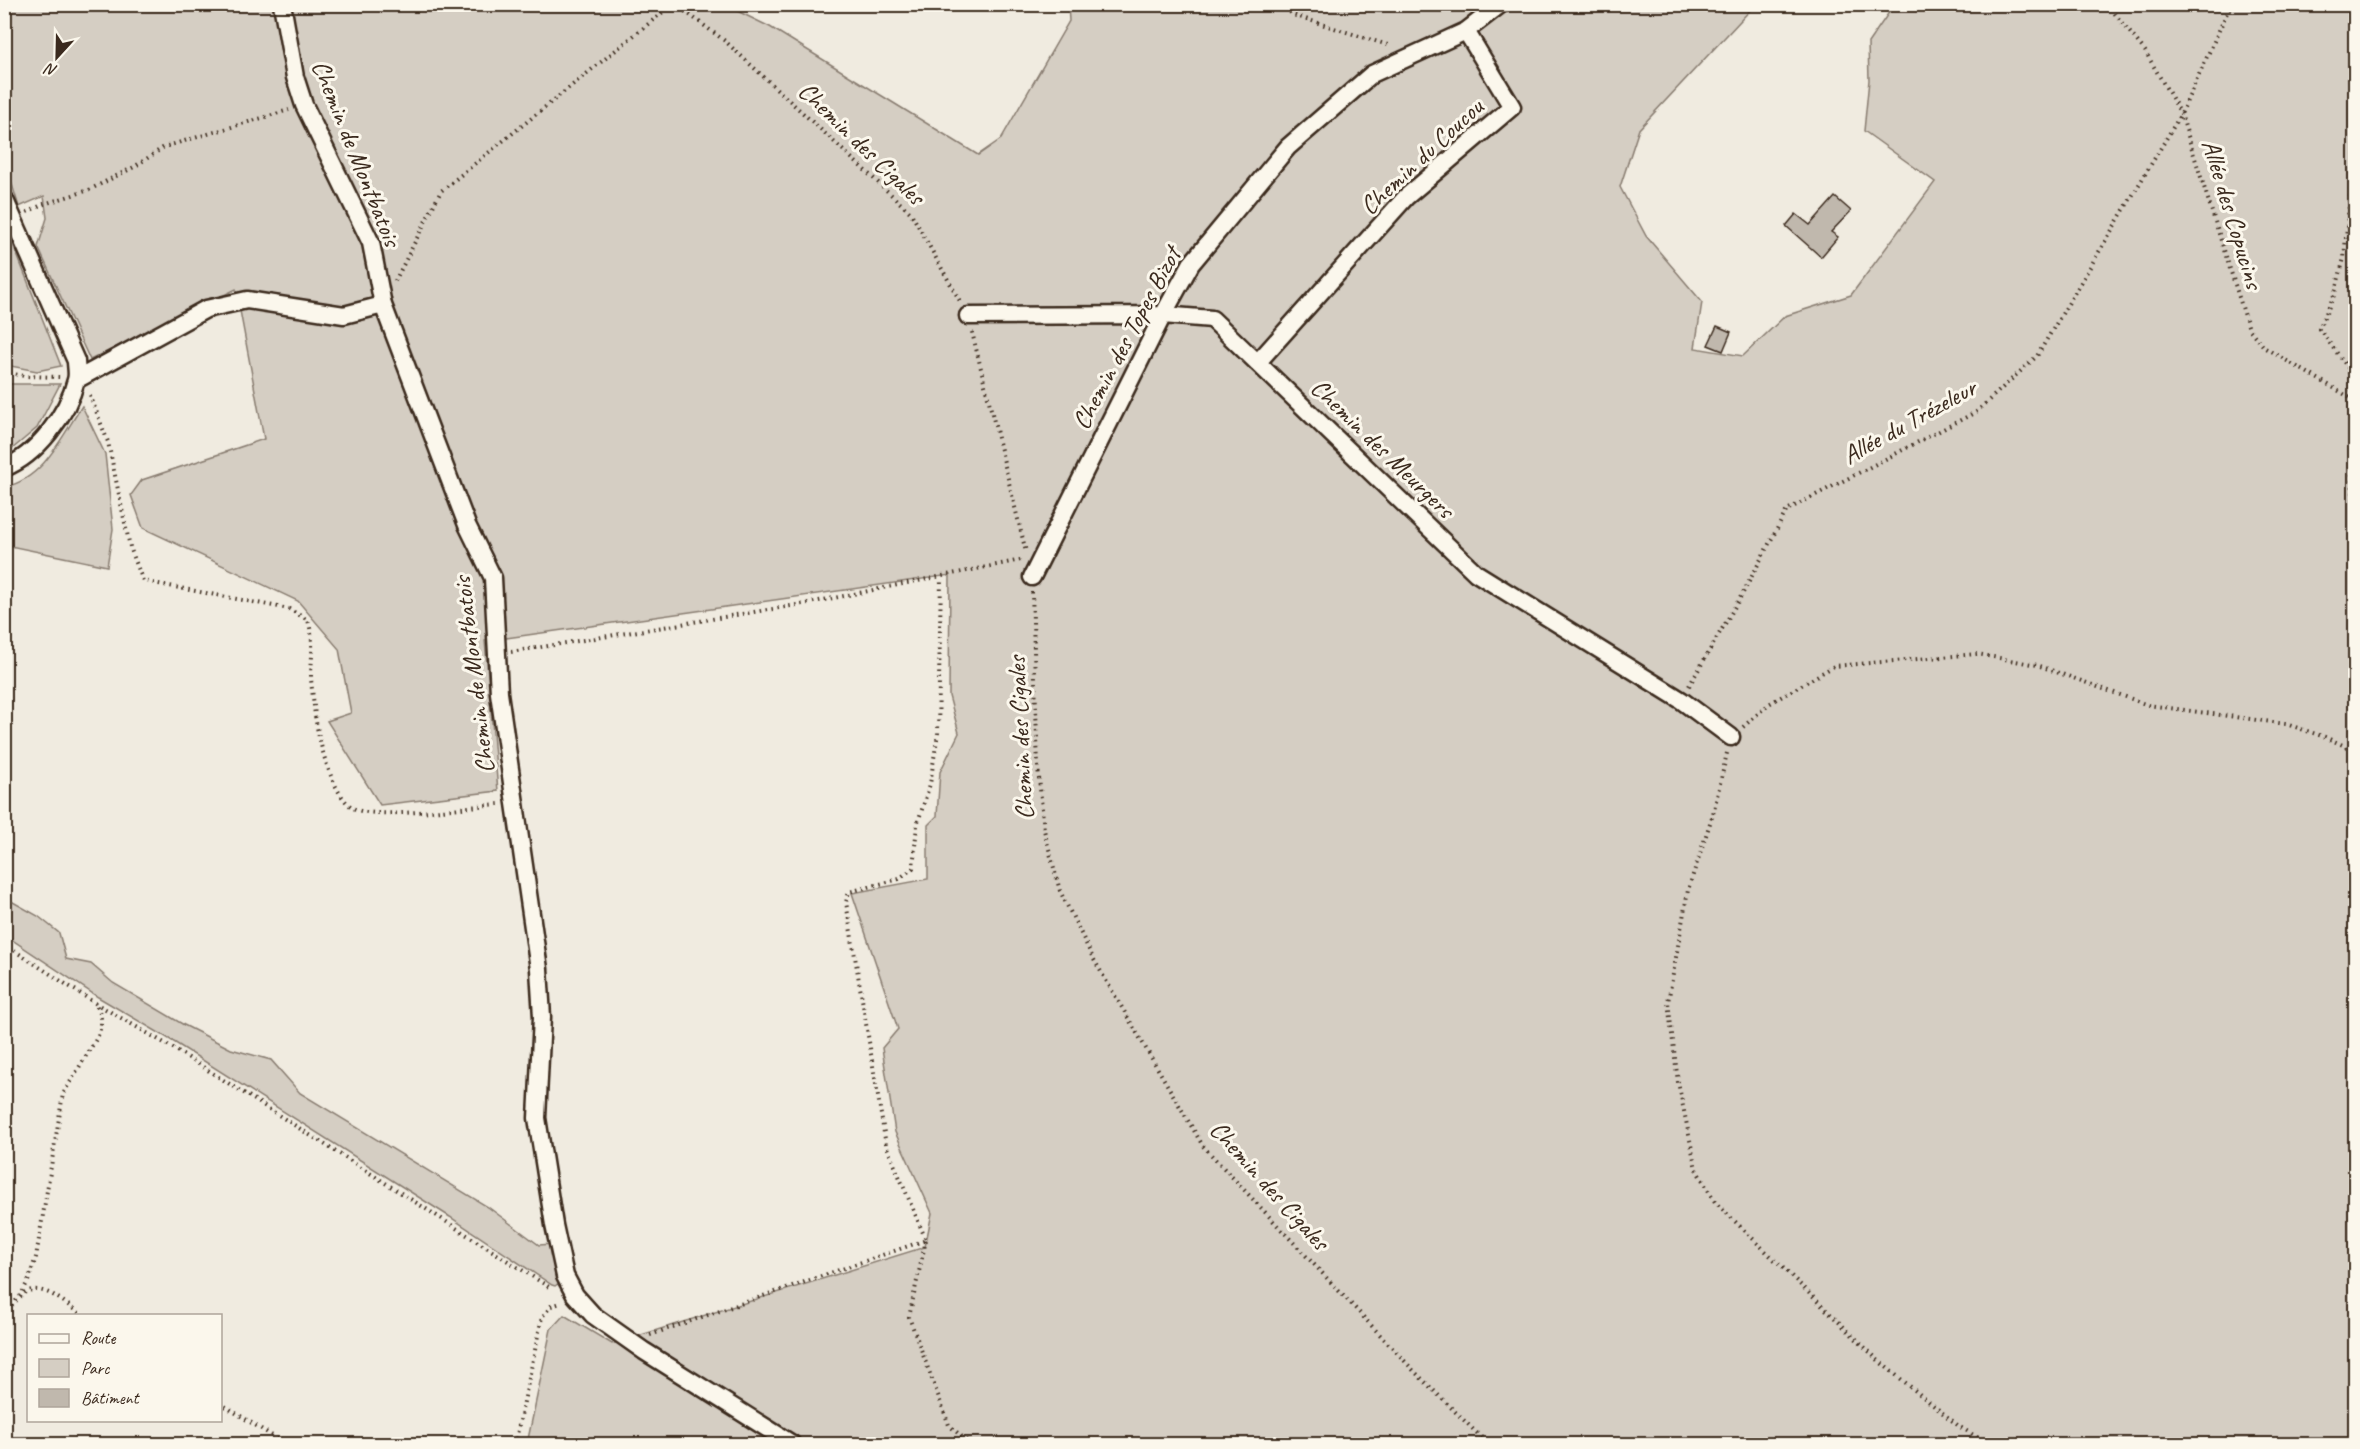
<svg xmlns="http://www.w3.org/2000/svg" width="2360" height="1449" font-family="Caveat,sans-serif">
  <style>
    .green { fill: #d5cec3; stroke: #887c70; stroke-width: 1.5 }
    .building { fill: #c0b8ad; stroke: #3b2a1e; stroke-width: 1.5 }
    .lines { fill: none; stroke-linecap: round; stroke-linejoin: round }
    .street-casing { stroke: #3b2a1e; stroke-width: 21 }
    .path { stroke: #3b2a1e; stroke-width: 4; stroke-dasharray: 1.5 4.5; stroke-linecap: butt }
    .street { stroke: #fbf7ec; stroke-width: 16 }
    .labels { text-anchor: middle; stroke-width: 6; stroke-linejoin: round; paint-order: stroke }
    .street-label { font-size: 26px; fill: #3b2a1e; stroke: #fbf7ec }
  </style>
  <rect width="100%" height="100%" fill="#f0ebe0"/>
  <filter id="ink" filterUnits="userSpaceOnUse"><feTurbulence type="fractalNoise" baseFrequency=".0167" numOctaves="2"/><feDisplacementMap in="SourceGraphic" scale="12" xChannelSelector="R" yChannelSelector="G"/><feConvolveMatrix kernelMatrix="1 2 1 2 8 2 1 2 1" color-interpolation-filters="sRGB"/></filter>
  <g filter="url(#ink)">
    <!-- green -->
    <path class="green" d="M5 5H725L770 27 978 155 1001 139 1069 21 1068 5H1755L1639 129 1620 187 1646 236 1702 302 1695 348 1743 356 1785 316 1851 295 1935 182 1864 131 1869 80 1868 43 1894 5H2355V1444H527L551 1329 564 1315 612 1344 925 1247 932 1213 895 1132 882 1048 898 1029 852 893 928 879V825L937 816 940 772 959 733 949 696 950 575 485 641 498 791 380 805 327 721 351 713 339 649 298 601 143 528 131 495 142 480 264 439 236 289 90 360 38 247 47 218 44 196 19 207 5 162Z
      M5 224 61 366 37 371 5 365Z
      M5 384H60L37 428 5 455Z
      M82 406 105 454 113 529 107 566 5 545V487C44 478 61 438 82 406Z
      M4 897 38 916 59 933 66 959 91 964 113 983 184 1025 231 1049 271 1060 300 1093 488 1207 539 1245 552 1244 559 1283 555 1286 552 1285 450 1217 166 1037 98 997 5 935Z"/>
    <!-- building -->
    <path class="building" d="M1835 197 1851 211 1831 232 1838 237 1821 257 1786 226 1796 214 1810 225Z
      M1717 326 1731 332 1723 351 1708 345Z"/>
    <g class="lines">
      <defs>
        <path id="street" d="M282 4 295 77 304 105 371 243 383 305 467 525 493 578 499 693 539 969 542 1017 537 1118 554 1225 565 1276 575 1295 593 1315 644 1351 792 1444
          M4 198 76 361C76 367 78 374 76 380 68 414 37 455 4 468
          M968 316 1163 315 1212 319 1476 573 1681 700 1731 737
          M1258 362 1406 197 1512 107 1466 31
          M76 380 206 309 247 300 344 315 383 305
          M1032 577 1163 315 1191 264 1288 147 1372 74 1466 31 1501 4"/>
      </defs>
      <!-- street casing -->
      <use href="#street" class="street-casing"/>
      <!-- path -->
      <path class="path" d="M675 4 725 41 911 213 961 303
        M1281 4 1293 15 1391 46
        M2107 4 2145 51 2181 114 2249 329 2265 348 2356 401
        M2356 179 2351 185 2344 258 2335 293 2319 329 2349 369 2353 400 2352 476 2356 531
        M27 212 44 204 89 190 134 167 164 147 289 110
        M395 281 441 191 673 4
        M972 332 1026 552
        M4 372 24 376 60 377
        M90 395 108 442 130 547 143 581 289 609 308 620C314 640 312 653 311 674 311 685 313 696 314 706 316 732 330 793 353 808 374 821 470 806 499 804
        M1032 592 1038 767 1044 830 1060 891 1093 958 1203 1146 1415 1372 1488 1444
        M511 652 809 603 1021 560
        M1689 686 1744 591 1787 510 1976 412 2037 356 2181 114 2231 4
        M1743 727 1769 704 1834 666 1977 654 2037 665 2148 705 2286 724 2325 737 2356 751
        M1727 753 1713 814 1688 890 1668 1002 1678 1082 1696 1169 1715 1202 1880 1362 1960 1427 1989 1444
        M4 944 95 1003 173 1048 552 1289
        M926 1240 909 1317 949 1425 970 1444
        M20 1297 29 1279 36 1257 63 1094 98 1036C102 1024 103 1017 96 1005
        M4 1315C11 1308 16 1299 24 1293 43 1281 68 1306 83 1316
        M650 1335 926 1240 886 1145 846 902 849 892 899 879 913 868 917 825 930 784 938 733 941 578
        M220 1403 285 1444
        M515 1444 542 1317 551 1306 561 1303"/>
      <!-- street -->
      <use href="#street" class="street"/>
    </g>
  </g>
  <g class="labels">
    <!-- street labels -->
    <g class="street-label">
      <text transform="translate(862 143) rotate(44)" y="9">Chemin des Cigales</text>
      <text transform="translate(357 153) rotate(68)" y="9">Chemin de Montbatois</text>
      <text transform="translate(1421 156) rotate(-43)" y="9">Chemin du Coucou</text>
      <text transform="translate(2233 214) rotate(73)" y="9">Allée des Copucins</text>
      <text transform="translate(1126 338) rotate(-62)" y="9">Chemin des Topes Bizot</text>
      <text transform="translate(1909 421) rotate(-29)" y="9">Allée du Trézeleur</text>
      <text transform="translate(1383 448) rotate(44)" y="9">Chemin des Meurgers</text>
      <text transform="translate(473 675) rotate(-97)" y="9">Chemin de Montbatois</text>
      <text transform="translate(1020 738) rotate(-93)" y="9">Chemin des Cigales</text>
      <text transform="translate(1270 1185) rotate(48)" y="9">Chemin des Cigales</text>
    </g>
  </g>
  <!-- margin -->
  <rect width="2360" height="1449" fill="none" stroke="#fbf7ec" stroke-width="24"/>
  <rect x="12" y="12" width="2336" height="1425" fill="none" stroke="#3b2a1e" stroke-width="2" filter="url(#ink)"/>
  <!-- legend -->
  <rect x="27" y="1314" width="195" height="108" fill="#fbf7ec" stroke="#aea59a" stroke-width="1.5"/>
  <rect x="39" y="1334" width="30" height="9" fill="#fbf7ec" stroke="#aea59a" stroke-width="1.5"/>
  <text x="81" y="1344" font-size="18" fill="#3b2a1e">Route</text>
  <rect x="39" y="1359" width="30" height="18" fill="#d5cec3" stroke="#aea59a" stroke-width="1.5"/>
  <text x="81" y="1374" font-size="18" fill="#3b2a1e">Parc</text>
  <rect x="39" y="1389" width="30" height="18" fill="#c0b8ad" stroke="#aea59a" stroke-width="1.5"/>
  <text x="81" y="1404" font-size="18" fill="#3b2a1e">Bâtiment</text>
  <!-- north arrow -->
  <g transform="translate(57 57) rotate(202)" stroke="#fbf7ec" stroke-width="4.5" paint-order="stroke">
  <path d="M0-4.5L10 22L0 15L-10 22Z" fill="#3b2a1e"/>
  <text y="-9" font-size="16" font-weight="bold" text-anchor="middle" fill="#3b2a1e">N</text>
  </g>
</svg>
